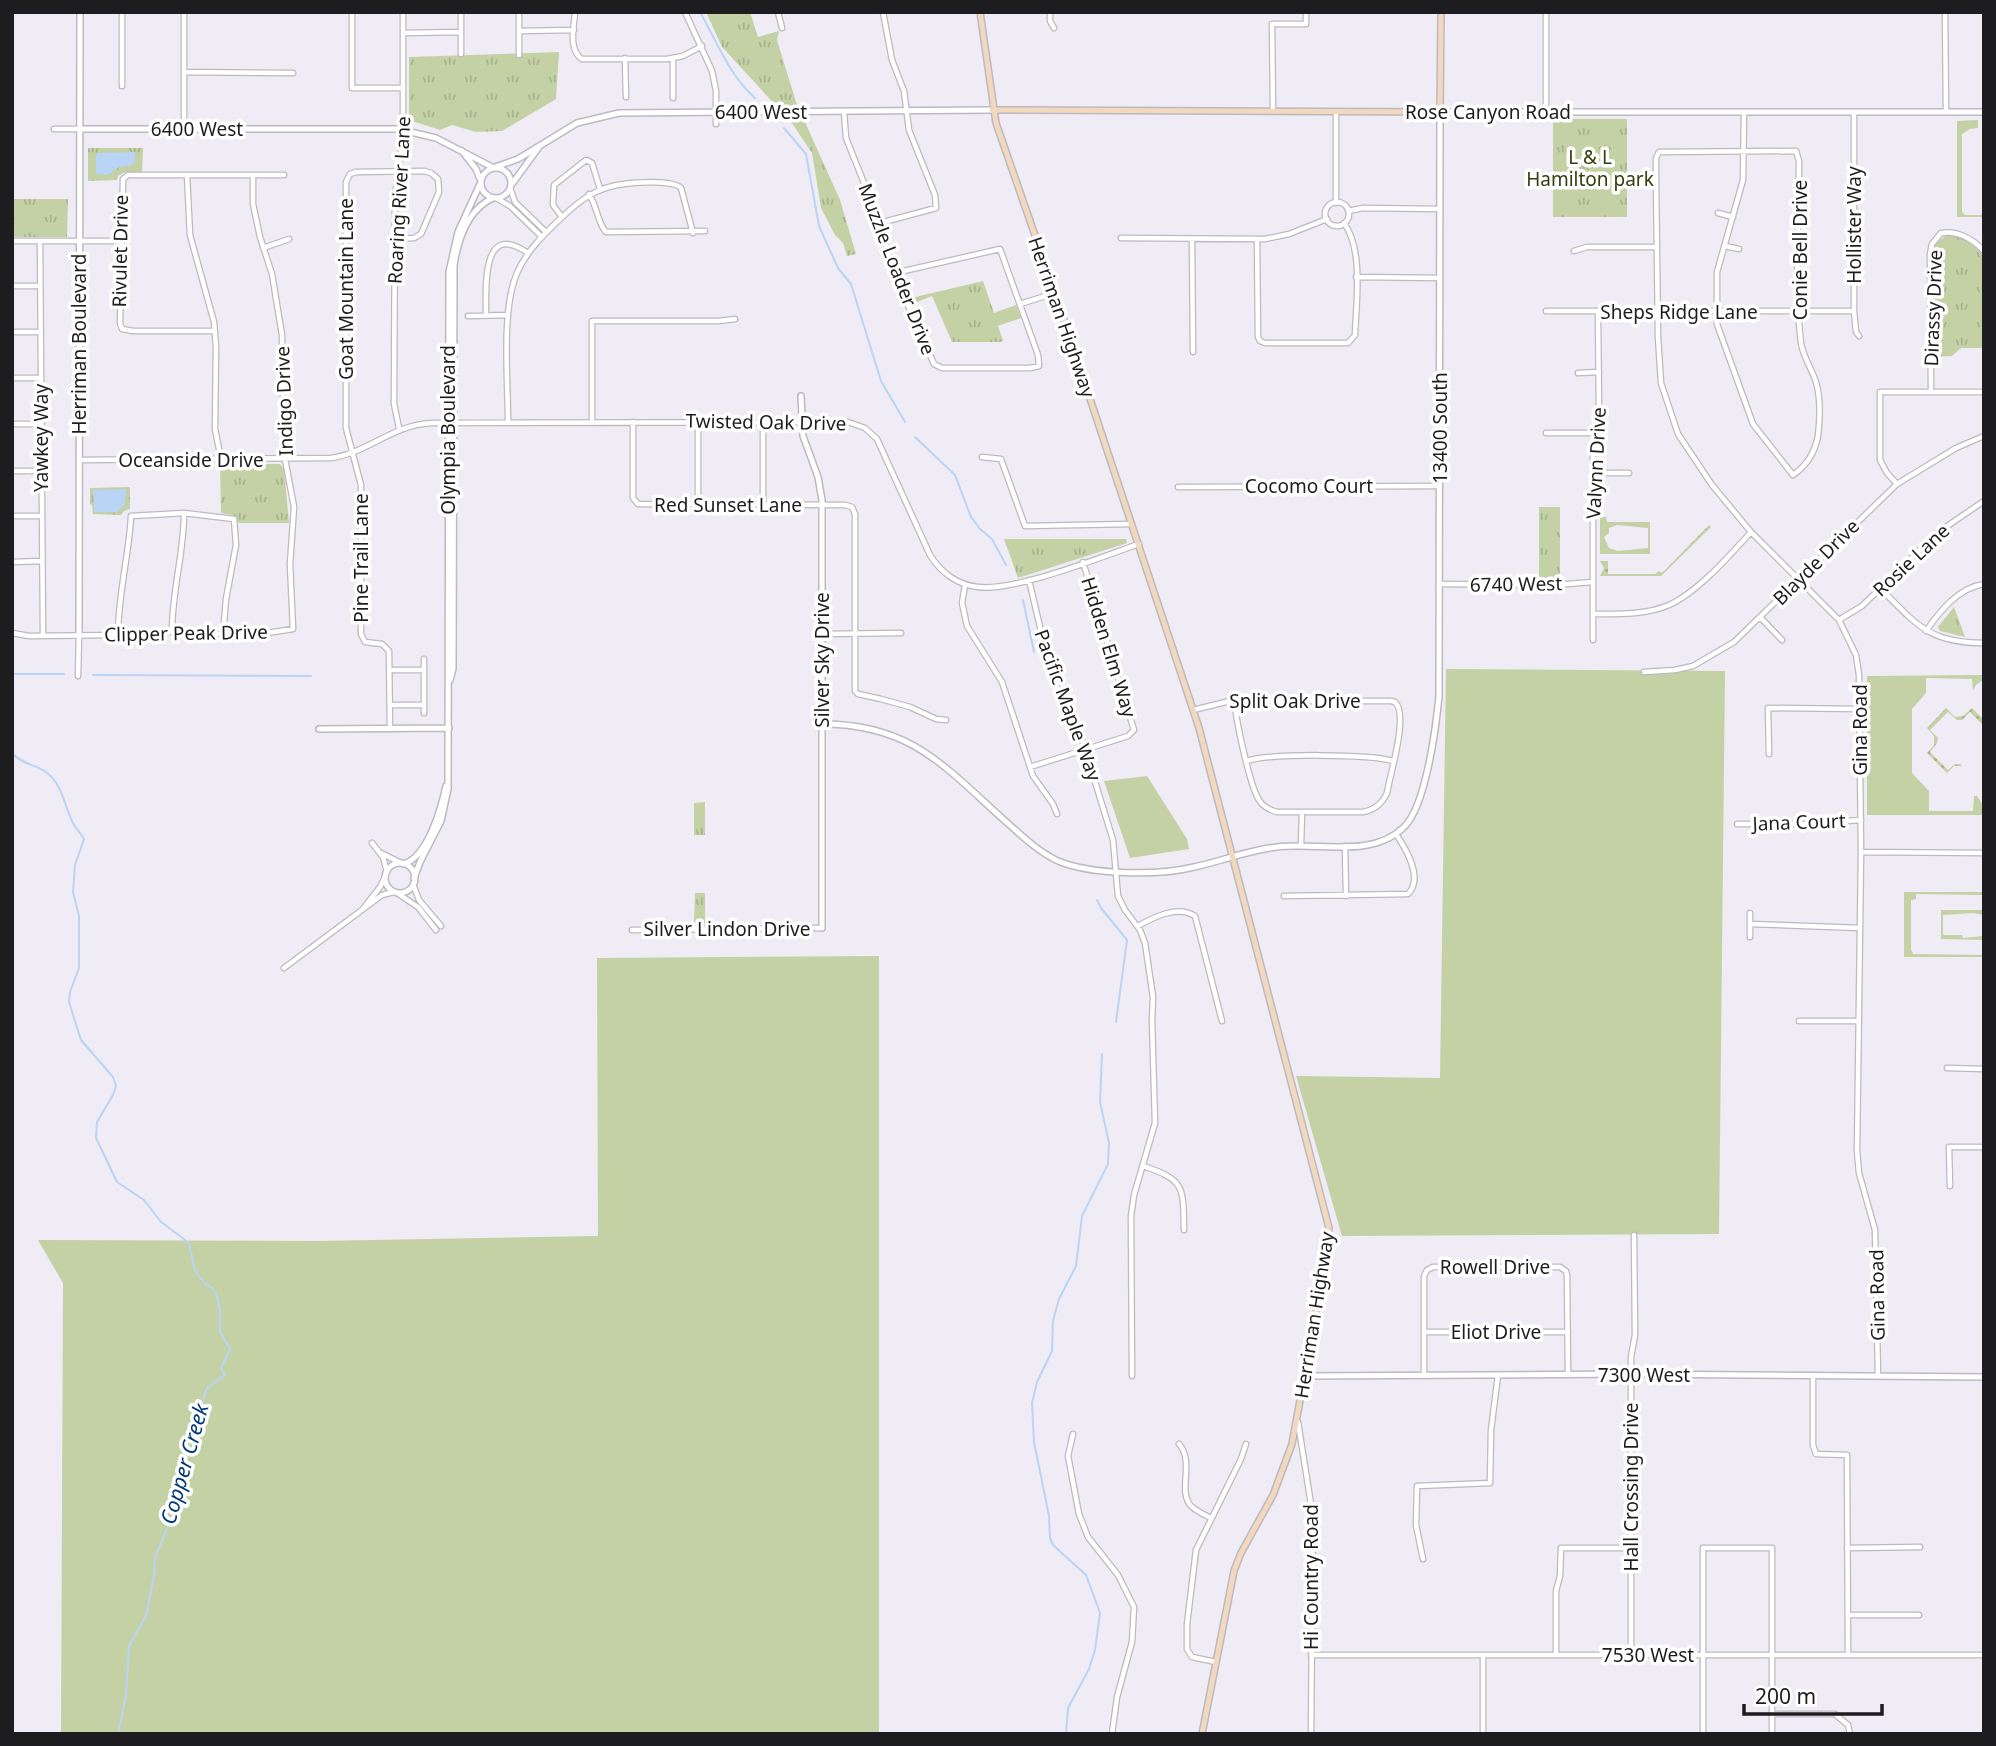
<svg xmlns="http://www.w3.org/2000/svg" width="1996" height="1746" font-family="'Noto Sans',sans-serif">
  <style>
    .grass { fill: #c3d1a5; fill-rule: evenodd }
    .park { fill: url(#park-tufts) }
    .garden { fill: url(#garden-dots) }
    .water { fill: #bad4f6 }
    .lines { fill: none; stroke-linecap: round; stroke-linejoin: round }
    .stream { stroke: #bad4f6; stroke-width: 2 }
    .minor-casing { stroke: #bcb9c2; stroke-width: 7 }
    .tertiary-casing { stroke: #bcb9c2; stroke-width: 8 }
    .secondary-casing { stroke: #bcb9c2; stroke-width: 8 }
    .minor { stroke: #fff; stroke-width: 4.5 }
    .tertiary { stroke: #fff; stroke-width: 5 }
    .secondary { stroke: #f2d8bc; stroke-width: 5 }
    .labels { text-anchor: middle; stroke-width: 7; stroke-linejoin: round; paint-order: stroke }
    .street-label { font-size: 19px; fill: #1d1c1f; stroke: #fff }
    .park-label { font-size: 19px; fill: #323e0b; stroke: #fff }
    .water-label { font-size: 21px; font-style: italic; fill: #003a79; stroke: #fff }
  </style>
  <defs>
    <pattern id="park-tufts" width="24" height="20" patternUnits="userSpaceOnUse" patternTransform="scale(1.75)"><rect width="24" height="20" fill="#c3d1a5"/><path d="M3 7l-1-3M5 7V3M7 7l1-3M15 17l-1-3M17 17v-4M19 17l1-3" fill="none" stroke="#a7b38e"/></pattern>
    <pattern id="garden-dots" width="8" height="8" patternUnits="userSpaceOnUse" patternTransform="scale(1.75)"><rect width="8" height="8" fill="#c3d1a5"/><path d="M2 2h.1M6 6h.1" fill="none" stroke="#a7b38e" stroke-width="1.8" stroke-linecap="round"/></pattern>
  </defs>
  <rect width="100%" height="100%" fill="#efecf5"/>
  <!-- grass -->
  <path class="grass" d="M1978 120V128L1970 129 1962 134V212L1965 215H1984V217H1957V121Z
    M1600 517H1606L1607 522H1650V554H1600ZM1617 525 1648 528V548L1618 551 1609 548 1604 537 1609 533V528Z
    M1446 669 1725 671 1719 1234 1342 1236 1296 1076 1440 1078Z
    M1984 675V679L1976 685 1973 691 1972 679 1926 678V693L1912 709V773L1929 791V811H1973L1974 796H1977L1984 807V815H1867V676Z
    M1147 776 1187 839 1189 849 1130 858 1104 781Z
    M1904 892H1984V895L1916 894V899L1911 900V949L1913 954 1984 955V957H1904Z
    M1941 910H1984V915L1973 913 1943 915V935H1962L1963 938 1984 936V940L1941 939Z
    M879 956V1734H61L63 1283 38 1240 318 1241 598 1236 597 958Z"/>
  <!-- park -->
  <path class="park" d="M706 12H750L758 37 779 31 777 40 796 102 840 200 856 254 847 256 843 243 835 235 821 208 812 153 792 123 722 47Z
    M559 52 556 99 502 131 476 132 452 125 440 130 409 120V57Z
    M1553 119H1627V217H1553Z
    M88 148H143L142 173 125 172 118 176 117 180 88 181Z
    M12 199H68L67 237H12Z
    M1947 235C1962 235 1975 245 1984 257V348H1961L1952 356 1934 357 1933 249 1936 243Z
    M983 281 994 313 1016 305 1021 318 998 326 1003 341 1000 342H952L932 296 910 305 907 299Z
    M220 464H280L284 469 289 523H239L233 515 221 513Z
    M130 487V509L124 511 121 515 93 514 92 505 90 504V488Z
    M1539 507H1560V581H1539Z
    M1004 539H1126L1127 543 1018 578Z
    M1954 607 1965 637 1940 631 1938 627Z
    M705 802V835H694V803Z
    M695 893H705V924H694Z"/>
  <!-- garden -->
  <path class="garden" d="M1709 525 1711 527 1661 576H1600L1604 568 1600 561H1608V574H1655L1659 571 1662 573Z
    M1946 708 1955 717 1963 716 1972 708 1984 720V726L1970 712 1962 720H1957L1948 712 1930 730 1938 738 1937 743 1930 752 1948 770 1955 764H1960L1967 771 1962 766H1954L1947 773 1927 753 1934 745V736L1927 728Z"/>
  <!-- water -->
  <path class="water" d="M135 152V161L132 165 119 167 108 175 96 174V156L98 153Z
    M126 489 125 504 117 512H94L93 490Z"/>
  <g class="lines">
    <!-- stream -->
    <path class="stream" d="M700 12C717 42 729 75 755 98
      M784 128 806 154 819 226 838 268 851 284 881 381 905 422
      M915 437 955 475 971 517 980 529 992 539 1006 565
      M1023 600 1034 652
      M12 674H64
      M93 675 311 676
      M12 753C21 764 35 764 46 772 64 786 64 807 74 825 77 830 81 833 84 839L75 865 73 892 79 916V968L70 992 69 1002 81 1040 113 1077 116 1086 113 1095 97 1122 96 1138 117 1182 144 1200 161 1222 189 1243 195 1271 204 1283 212 1288 216 1293 220 1309V1332L230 1349 221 1368 225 1375 207 1388 196 1419 174 1511 155 1558 154 1575 146 1616 129 1646 126 1695 118 1734
      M1097 900 1101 908 1127 940 1116 1022
      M1066 1734 1068 1708 1089 1669 1095 1650 1100 1613 1086 1575 1053 1545 1050 1538 1049 1516 1034 1442 1032 1403 1037 1382 1052 1351 1053 1321 1059 1299 1076 1266 1082 1216 1108 1164 1109 1143 1100 1102 1102 1054"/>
    <defs>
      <path id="minor" d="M352 12V88H403
        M461 12V54
        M519 12V55
        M575 12C574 27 568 50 582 59H667L683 56 702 46
        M685 12 712 71 716 91V124
        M778 12 782 28
        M1050 12V21L1054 28
        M1945 12 1946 112
        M519 31 574 30
        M403 33 461 32
        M625 58 626 97
        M673 58V98
        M184 72 293 73
        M122 86V12
        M844 111 846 138 880 223 887 250 903 294 934 364 942 368H1030L1039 366 1038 355 1000 249 895 273
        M1273 111 1272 24H1306V12
        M1546 112V12
        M1744 112 1743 180 1717 272V324L1753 424 1793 475C1806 466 1815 452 1818 436 1820 419 1821 399 1816 382 1812 369 1803 357 1801 343 1794 287 1799 218 1799 161L1796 151 1659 152 1656 158V177L1658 337 1661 383 1678 434 1712 485 1751 532 1839 620 1856 655 1859 675 1861 852 1857 1151 1859 1173 1875 1230 1878 1375
        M1854 113V311L1856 332 1859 336
        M54 129H80
        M184 129V12
        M187 175 190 235 214 322 216 347 215 429 221 459
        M510 188 515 202 546 232
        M589 194C597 206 598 224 606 232L705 231
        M496 198 510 206 542 237
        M1325 214a12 12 0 1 1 24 0a12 12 0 1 1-24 0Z
        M1336 203V112
        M1348 211 1363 208 1440 209
        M1718 213 1733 217
        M562 217 553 205 554 185 586 160 592 163 600 189
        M880 223 936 208 935 195 909 130 904 91 892 60 883 12
        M1121 238 1265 239 1289 234 1327 219
        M1257 239 1258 337 1260 341 1265 343H1348L1355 335C1356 302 1364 251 1344 223
        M1192 240 1193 352
        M12 241H121
        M40 241 43 636
        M1725 246 1739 249
        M263 248 289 239
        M1574 251 1587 247H1657
        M1356 277 1440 278
        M12 286H40
        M1020 304 1055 293
        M1546 311H1854
        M468 316 508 315
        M486 316C486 287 481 220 528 253
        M215 331H133L122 329 120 323 123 179 128 175H284
        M12 332H41
        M1578 373 1599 372
        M12 378H41
        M1931 392 1930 254 1932 244 1941 233C1957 230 1973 239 1984 251
        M508 422C508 381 501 310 517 273 526 252 543 235 560 219 579 201 596 187 624 184 636 182 673 180 681 188L693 233
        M592 422V321H719L735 319
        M633 422V498L638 504 845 505 852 507 855 514V691L858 694 881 699 910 707 936 719 946 720
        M698 422V505
        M763 422V505
        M12 424H41
        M399 428 394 404 395 197 403 134V12
        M1546 433H1594
        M982 457 1001 459 1025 526 1131 524
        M79 460 331 458C368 453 392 425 431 423L848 422 865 428 877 439 930 555C941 573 958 585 978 587 1014 592 1101 557 1139 544
        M12 471H42
        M1593 473H1629
        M1897 484 1887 473 1880 460V392H1984
        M1178 487 1440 486
        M12 516H42
        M12 562 42 561
        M1029 580 1044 644 1071 704 1113 840 1118 896 1125 910 1140 930 1145 943 1153 997 1152 1020 1155 1123 1134 1195 1131 1216 1132 1376
        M1440 584 1555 585 1593 582
        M965 585 962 603 967 626 1002 682 1033 776 1053 804 1057 814
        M1880 588C1917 625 1929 643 1984 643
        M1593 614C1618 614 1646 615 1669 605 1698 592 1730 555 1751 532
        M1761 618 1782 640
        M1839 620 1862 606 1937 533 1984 501
        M172 631C172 591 184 553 184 513
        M1926 631C1940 611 1958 588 1984 584
        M12 633 29 636 118 635 181 631 248 636 293 629 290 564 294 507 284 454 282 335 272 274 260 237 253 204V175
        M822 634 901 633
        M118 635C118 594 129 556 131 516L184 513 234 519 236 545 226 599 223 635
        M1593 640V448L1599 411 1598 312
        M424 659V713
        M390 670H424
        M1644 672 1675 670 1693 666 1734 642 1897 484 1956 448 1984 436
        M78 676 79 635
        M390 705H424
        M1193 710 1230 701H1391L1395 702C1409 715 1390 774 1387 793 1382 804 1374 810 1363 812H1277C1270 810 1263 807 1259 800 1250 786 1235 718 1235 701
        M390 729 389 651 382 644 365 642 361 634V485L346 428V182L350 174 356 172 424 171 431 173 438 179 439 192 421 234 414 238 395 239
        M1769 754 1768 708 1860 709
        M1247 761C1270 753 1370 754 1393 761
        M1030 767 1128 736 1134 730 1083 562
        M1737 824H1805L1861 820
        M372 843 383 857 387 872
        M1301 846 1302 812
        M1345 846 1346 896
        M1861 852 1984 853
        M381 853 403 864
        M413 884 419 900 441 926
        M397 893 418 907 436 930
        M1284 896 1408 894C1424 878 1406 849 1396 834
        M363 909 380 887 386 875
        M1750 924 1860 928
        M1138 926C1154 917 1177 905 1195 916L1222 1021
        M632 930 822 928
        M1750 937V913
        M284 968 382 895 394 892
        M1799 1021H1859
        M1947 1068 1984 1069
        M1143 1166C1186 1180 1183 1188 1184 1230
        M1950 1186 1949 1147H1984
        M1424 1332H1568
        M1424 1375V1276L1427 1270 1433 1267H1560L1566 1271 1567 1275 1568 1375
        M1813 1375V1445L1816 1454 1847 1455 1848 1654
        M1298 1422 1313 1517 1311 1734
        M1073 1434 1068 1456 1079 1514 1088 1537 1118 1575 1134 1607 1132 1642 1117 1697 1112 1734
        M1179 1444C1195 1462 1177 1491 1191 1506 1196 1511 1205 1515 1211 1518
        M1847 1548 1920 1547
        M1423 1559 1416 1525 1417 1486 1490 1483 1491 1430 1498 1375
        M1848 1615H1919
        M1311 1655H1984
        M1483 1655V1734
        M1556 1655V1591L1560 1576 1561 1548H1631
        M1631 1655V1357L1635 1335 1634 1235
        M1216 1662 1192 1657 1187 1649V1624L1196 1550 1241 1459 1246 1444
        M1772 1714H1835L1848 1725 1850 1734
        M1703 1734V1548H1772V1734"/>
      <path id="tertiary" d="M80 129H398L436 138 494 168
        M462 151 476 169 480 179
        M495 167 518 159 577 123 619 113 992 110
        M481 183a15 15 0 1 1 30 0a15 15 0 1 1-30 0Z
        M512 184 539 147
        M801 396 803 436 818 477 822 500V928
        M79 635 80 12
        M450 680 453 669 454 265C458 240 468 209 493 198
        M822 724C910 724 943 765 1003 819 1021 835 1037 851 1058 861 1092 875 1158 876 1194 867 1222 861 1249 850 1277 847 1318 842 1372 859 1404 827 1426 806 1436 727 1439 696L1440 112H1984
        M319 729 449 728
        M385 878a15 15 0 1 1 30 0a15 15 0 1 1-30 0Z
        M404 864C428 856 441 809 446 786
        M414 878 420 862 441 821 448 789 449 272 458 232 480 184
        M1305 1376 1631 1374 1984 1377"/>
      <path id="secondary" d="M980 12 996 123 1055 293 1199 728 1329 1228 1326 1258 1292 1444 1273 1495 1241 1553 1234 1571 1202 1734
        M992 110 1440 112 1441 12"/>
    </defs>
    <!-- minor casing -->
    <use href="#minor" class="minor-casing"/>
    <!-- tertiary casing -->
    <use href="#tertiary" class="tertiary-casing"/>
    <!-- secondary casing -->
    <use href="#secondary" class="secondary-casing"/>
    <!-- minor -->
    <use href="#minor" class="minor"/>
    <!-- tertiary -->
    <use href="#tertiary" class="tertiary"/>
    <!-- secondary -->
    <use href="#secondary" class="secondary"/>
  </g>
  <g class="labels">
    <!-- street labels -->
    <g class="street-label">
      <text x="761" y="119">6400 West</text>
      <text x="1488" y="119">Rose Canyon Road</text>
      <text x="197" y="136">6400 West</text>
      <text transform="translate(399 200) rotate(-87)" y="7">Roaring River Lane</text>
      <text transform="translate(1854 225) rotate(-90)" y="7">Hollister Way</text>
      <text transform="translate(1800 250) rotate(-90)" y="7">Conie Bell Drive</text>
      <text transform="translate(120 251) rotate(-89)" y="7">Rivulet Drive</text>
      <text transform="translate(897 269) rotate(69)" y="7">Muzzle Loader Drive</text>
      <text transform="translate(346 289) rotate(-90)" y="7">Goat Mountain Lane</text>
      <text transform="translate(1933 308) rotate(-88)" y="7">Dirassy Drive</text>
      <text x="1679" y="319">Sheps Ridge Lane</text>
      <text transform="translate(1062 317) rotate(71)" y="7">Herriman Highway</text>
      <text transform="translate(79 344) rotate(-90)" y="7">Herriman Boulevard</text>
      <text transform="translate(284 401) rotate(-92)" y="7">Indigo Drive</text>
      <text transform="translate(766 422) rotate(1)" y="7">Twisted Oak Drive</text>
      <text transform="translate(1440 428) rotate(-90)" y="7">13400 South</text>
      <text transform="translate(448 430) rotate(-90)" y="7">Olympia Boulevard</text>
      <text transform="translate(41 438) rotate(-90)" y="7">Yawkey Way</text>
      <text x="191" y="467">Oceanside Drive</text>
      <text transform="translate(1596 463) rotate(-87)" y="7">Valynn Drive</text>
      <text x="1309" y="493">Cocomo Court</text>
      <text x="728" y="512">Red Sunset Lane</text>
      <text transform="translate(361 558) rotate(-90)" y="7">Pine Trail Lane</text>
      <text transform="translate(1911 560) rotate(-43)" y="7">Rosie Lane</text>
      <text transform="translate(1816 562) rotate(-45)" y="7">Blayde Drive</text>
      <text transform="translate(1516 584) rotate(-1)" y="7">6740 West</text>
      <text transform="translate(186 633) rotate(-1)" y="7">Clipper Peak Drive</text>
      <text transform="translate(1109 647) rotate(73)" y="7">Hidden Elm Way</text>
      <text transform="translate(822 660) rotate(-90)" y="7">Silver Sky Drive</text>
      <text x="1295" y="708">Split Oak Drive</text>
      <text transform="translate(1068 705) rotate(70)" y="7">Pacific Maple Way</text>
      <text transform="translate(1860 730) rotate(-90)" y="7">Gina Road</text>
      <text transform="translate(1799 822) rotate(-2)" y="7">Jana Court</text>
      <text x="727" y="936">Silver Lindon Drive</text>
      <text x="1495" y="1274">Rowell Drive</text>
      <text transform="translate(1877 1295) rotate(-91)" y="7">Gina Road</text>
      <text transform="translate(1314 1315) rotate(-81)" y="7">Herriman Highway</text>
      <text x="1496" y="1339">Eliot Drive</text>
      <text x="1644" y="1382">7300 West</text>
      <text transform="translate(1631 1487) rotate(-90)" y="7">Hall Crossing Drive</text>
      <text transform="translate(1311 1577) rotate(-90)" y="7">Hi Country Road</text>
      <text x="1648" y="1662">7530 West</text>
    </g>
    <!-- park labels -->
    <g class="park-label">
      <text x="1590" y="164">L &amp; L<tspan x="1590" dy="22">Hamilton park</tspan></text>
    </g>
    <!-- water labels -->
    <g class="water-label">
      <text transform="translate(185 1464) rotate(-74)" y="7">Copper Creek</text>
    </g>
  </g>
  <!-- border -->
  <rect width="1996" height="1746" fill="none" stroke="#1d1c1f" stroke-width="28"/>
  <!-- scale -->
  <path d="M1744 1704v10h138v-10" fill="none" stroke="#1d1c1f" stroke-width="3.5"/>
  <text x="1755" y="1704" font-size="21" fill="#1d1c1f" stroke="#ffffff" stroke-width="5" paint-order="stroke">200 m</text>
</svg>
